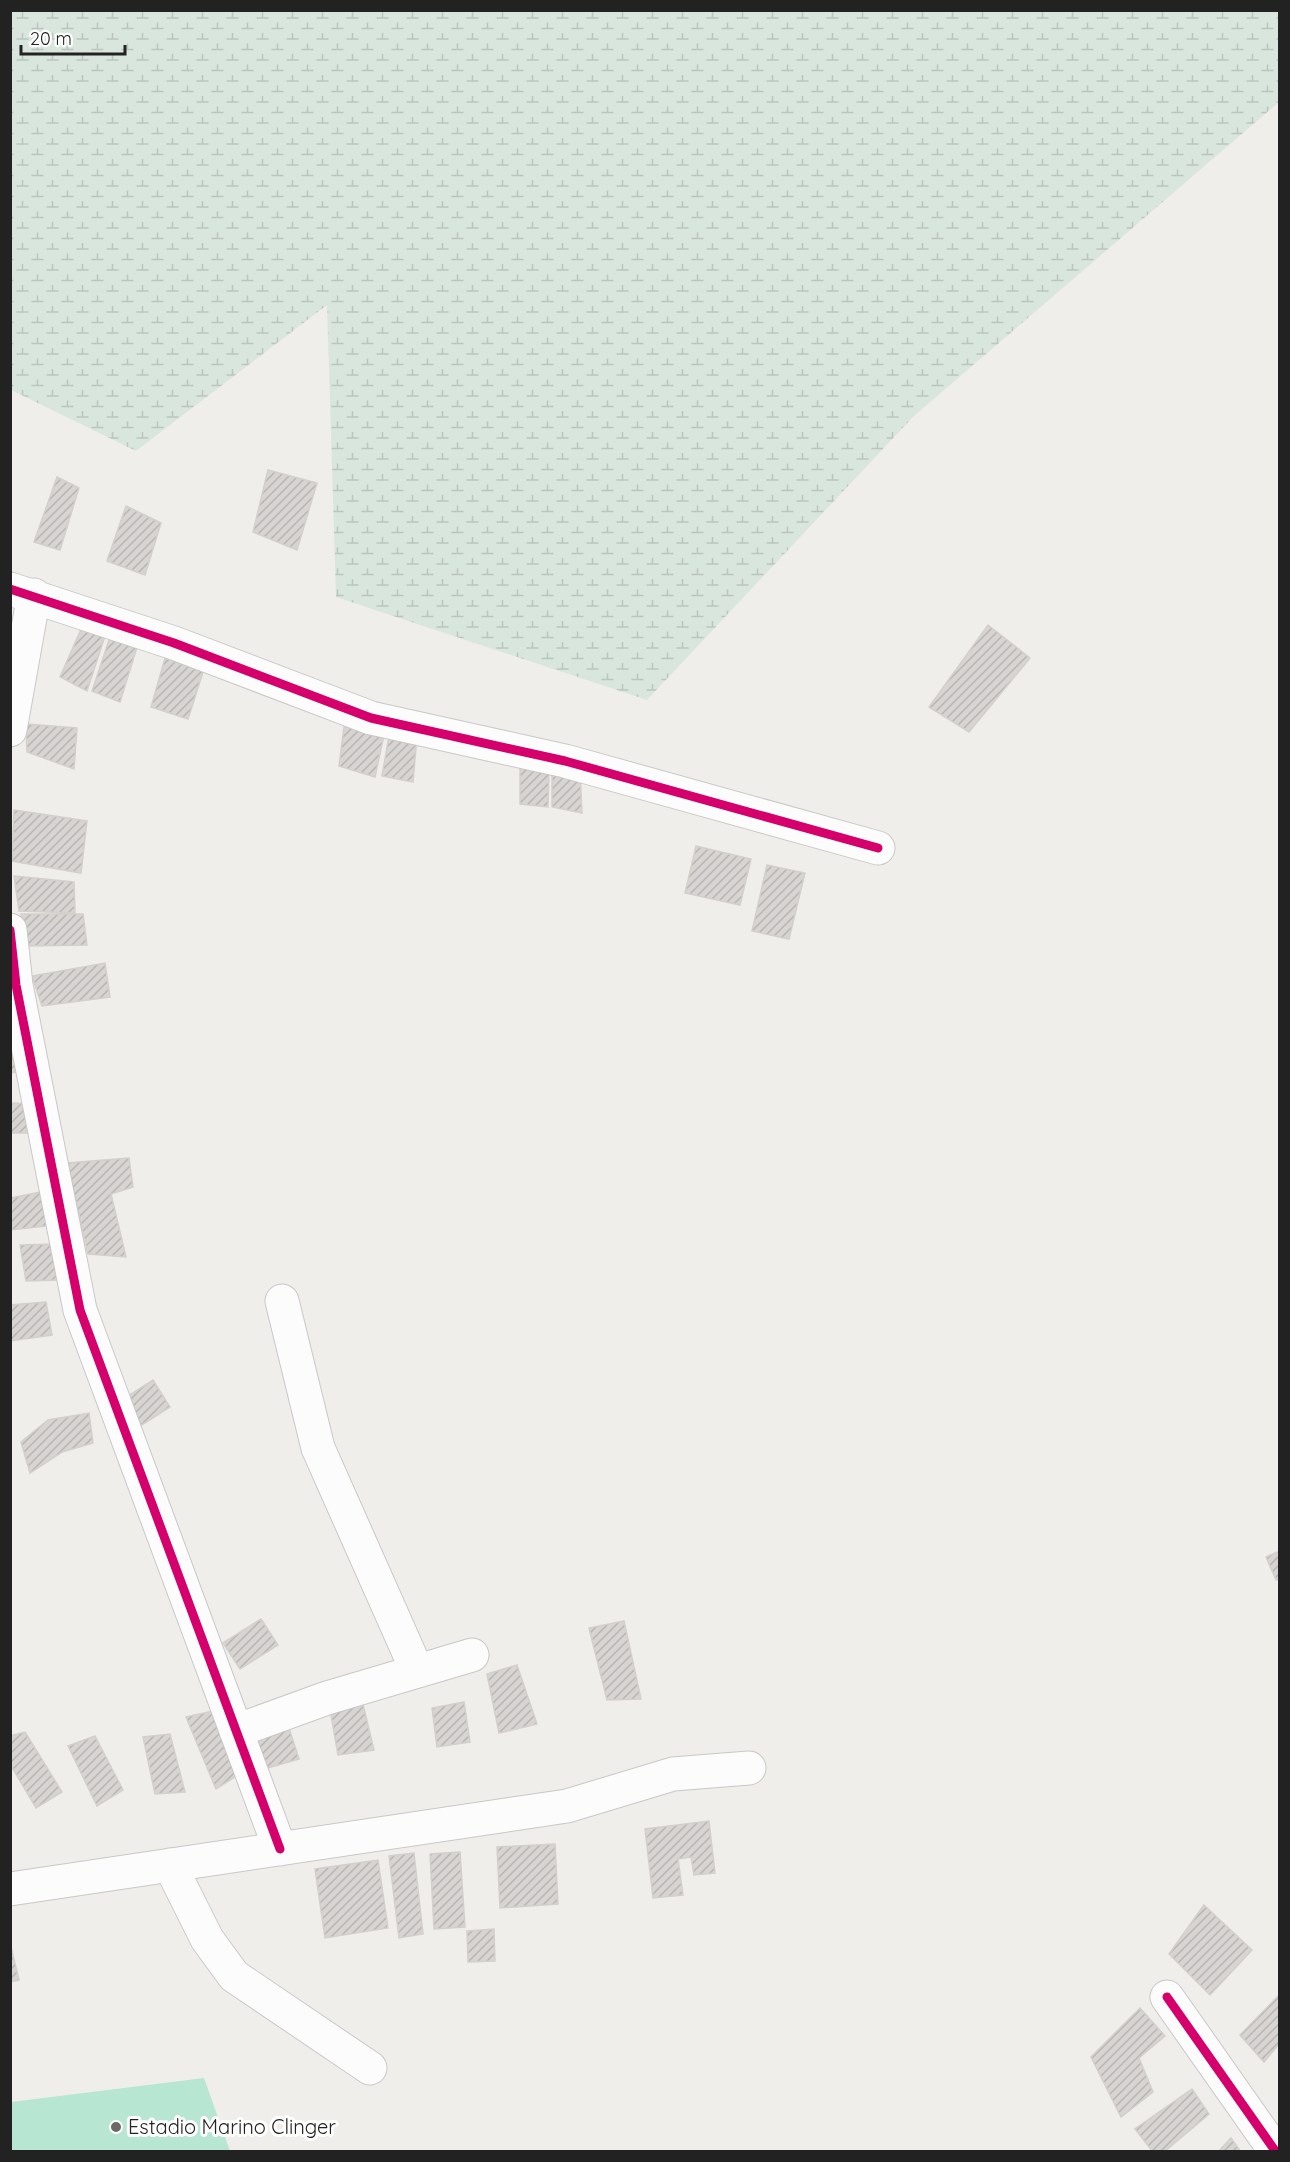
<svg xmlns="http://www.w3.org/2000/svg" width="1290" height="2162" font-family="Quicksand,sans-serif">
  <style>
    .wetland { fill: url(#wetland-marsh) }
    .pitch { fill: #b7e6d2 }
    .building { fill: url(#building-hatch); stroke: #d3d0cc; stroke-width: 1.5 }
    .lines { fill: none; stroke-linecap: round; stroke-linejoin: round }
    .minor-casing { stroke: #c9c8c7; stroke-width: 35 }
    .minor { stroke: #fdfcfc; stroke-width: 33 }
    .cycleway-casing { stroke: #fff; stroke-width: 13 }
    .cycleway { stroke: #d6006c; stroke-width: 9 }
    .poi-dot { fill: #6a6968; stroke: #fff; stroke-width: 2 }
    .labels { text-anchor: middle; stroke-width: 6; stroke-linejoin: round; paint-order: stroke }
    .poi-label { font-size: 20px; fill: #222; stroke: #fff; text-anchor: start }
  </style>
  <defs>
    <pattern id="wetland-marsh" width="20" height="14" patternUnits="userSpaceOnUse" patternTransform="scale(1.5)"><rect width="20" height="14" fill="#d9e6de"/><path d="M1 5h8M5 5V1M11 12h8M15 12V8" fill="none" stroke="#bac5be"/></pattern>
    <pattern id="building-hatch" width="6" height="6" patternUnits="userSpaceOnUse" patternTransform="scale(1.5)"><rect width="6" height="6" fill="#d7d4d2"/><path d="M-1 1l2-2M0 6l6-6M5 7l2-2" fill="none" stroke="#b8b6b4"/></pattern>
  </defs>
  <rect width="100%" height="100%" fill="#f0eeeb"/>
  <!-- wetland -->
  <path class="wetland" d="M10 11H1279V102L914 416 647 700 336 597 327 305 136 451 11 390Z"/>
  <!-- pitch -->
  <path class="pitch" d="M204 2078 230 2151H11V2102Z"/>
  <!-- building -->
  <path class="building" d="M268 470 317 483 297 550 253 532Z
    M57 477 79 488 60 550 34 542Z
    M126 506 161 523 145 575 107 561Z
    M988 625 1030 658 969 732 929 707Z
    M82 627 105 636 87 691 60 677Z
    M111 634 138 644 120 702 92 691Z
    M165 658 203 672 188 719 151 707Z
    M26 724 77 728 74 769 27 752Z
    M344 727 384 735 375 777 339 766Z
    M390 730 417 736 413 782 382 776Z
    M520 767 549 771 548 807 520 804Z
    M552 768 580 771 582 813 552 807Z
    M14 810 87 821 81 873 12 861Z
    M696 846 751 859 740 905 685 893Z
    M767 865 805 873 789 939 752 931Z
    M14 876 74 882 75 913 19 911Z
    M21 914H83L87 945 26 946Z
    M105 963 110 997 42 1006 32 976Z
    M10 1037 27 1070 10 1073Z
    M10 1103 37 1104 42 1133H10Z
    M129 1158 133 1187 111 1194 126 1257 88 1254 67 1163Z
    M51 1190 55 1225 10 1230V1198Z
    M57 1244 62 1280 26 1281 20 1245Z
    M46 1302 52 1335 10 1341V1305Z
    M153 1380 170 1407 134 1430 117 1403Z
    M89 1413 93 1443 62 1452 30 1473 21 1442 48 1420Z
    M1280 1551V1578L1276 1580 1266 1557Z
    M261 1619 278 1645 240 1669 223 1643Z
    M624 1621 641 1699 607 1700 589 1628Z
    M517 1665 537 1724 499 1733 487 1674Z
    M360 1692 374 1750 338 1755 328 1698Z
    M464 1702 470 1742 437 1747 432 1708Z
    M217 1710 241 1773 216 1789 186 1717Z
    M286 1719 299 1759 257 1771 242 1731Z
    M25 1732 62 1792 36 1808 10 1764V1736Z
    M170 1734 185 1792 155 1794 143 1737Z
    M95 1736 123 1790 97 1806 68 1746Z
    M709 1821 715 1873 694 1875 691 1857 678 1859 683 1895 653 1898 645 1829Z
    M555 1844 558 1904 500 1908 497 1847Z
    M460 1852 465 1927 434 1929 430 1854Z
    M414 1853 423 1934 399 1938 389 1856Z
    M378 1860 388 1928 325 1938 315 1869Z
    M1204 1905 1252 1950 1210 1995 1169 1954Z
    M494 1929 495 1961 468 1962 467 1931Z
    M10 1943 19 1980 10 1982Z
    M1280 1994V2043L1264 2062 1240 2035Z
    M1140 2008 1165 2036 1139 2058 1153 2092 1121 2117 1091 2057Z
    M1192 2089 1209 2114 1164 2152H1153L1135 2129Z
    M1231 2138 1241 2152H1218Z"/>
  <g class="lines">
    <defs>
      <path id="minor" d="M10 589 174 643 371 718 565 761 878 848
        M10 730 34 595
        M10 930 16 985 80 1310 280 1849
        M282 1301 318 1448 417 1671
        M236 1731 327 1698 472 1655
        M170 1865 207 1939 234 1976 370 2068
        M10 1889 567 1806 673 1774 749 1768
        M1167 1997 1276 2152"/>
    </defs>
    <!-- minor casing -->
    <use href="#minor" class="minor-casing"/>
    <!-- minor -->
    <use href="#minor" class="minor"/>
    <defs>
      <path id="cycleway" d="M10 589 174 643 371 718 565 761 878 848
        M10 930 16 985 80 1310 280 1849
        M1167 1997 1276 2152"/>
    </defs>
    <!-- cycleway casing -->
    <use href="#cycleway" class="cycleway-casing"/>
    <!-- cycleway -->
    <use href="#cycleway" class="cycleway"/>
  </g>
  <!-- markers -->
  <circle class="poi-dot" cx="116" cy="2127" r="6"/>
  <g class="labels">
    <!-- poi labels -->
    <g class="poi-label">
      <text x="128" y="2134">Estadio Marino Clinger</text>
    </g>
  </g>
  <!-- border -->
  <rect width="1290" height="2162" fill="none" stroke="#222222" stroke-width="24"/>
  <!-- scale -->
  <path d="M21 45v9h104v-9" fill="none" stroke="#222222" stroke-width="3"/>
  <text x="30" y="45" font-size="18" fill="#222222" stroke="#ffffff" stroke-width="4.5" paint-order="stroke">20 m</text>
</svg>
